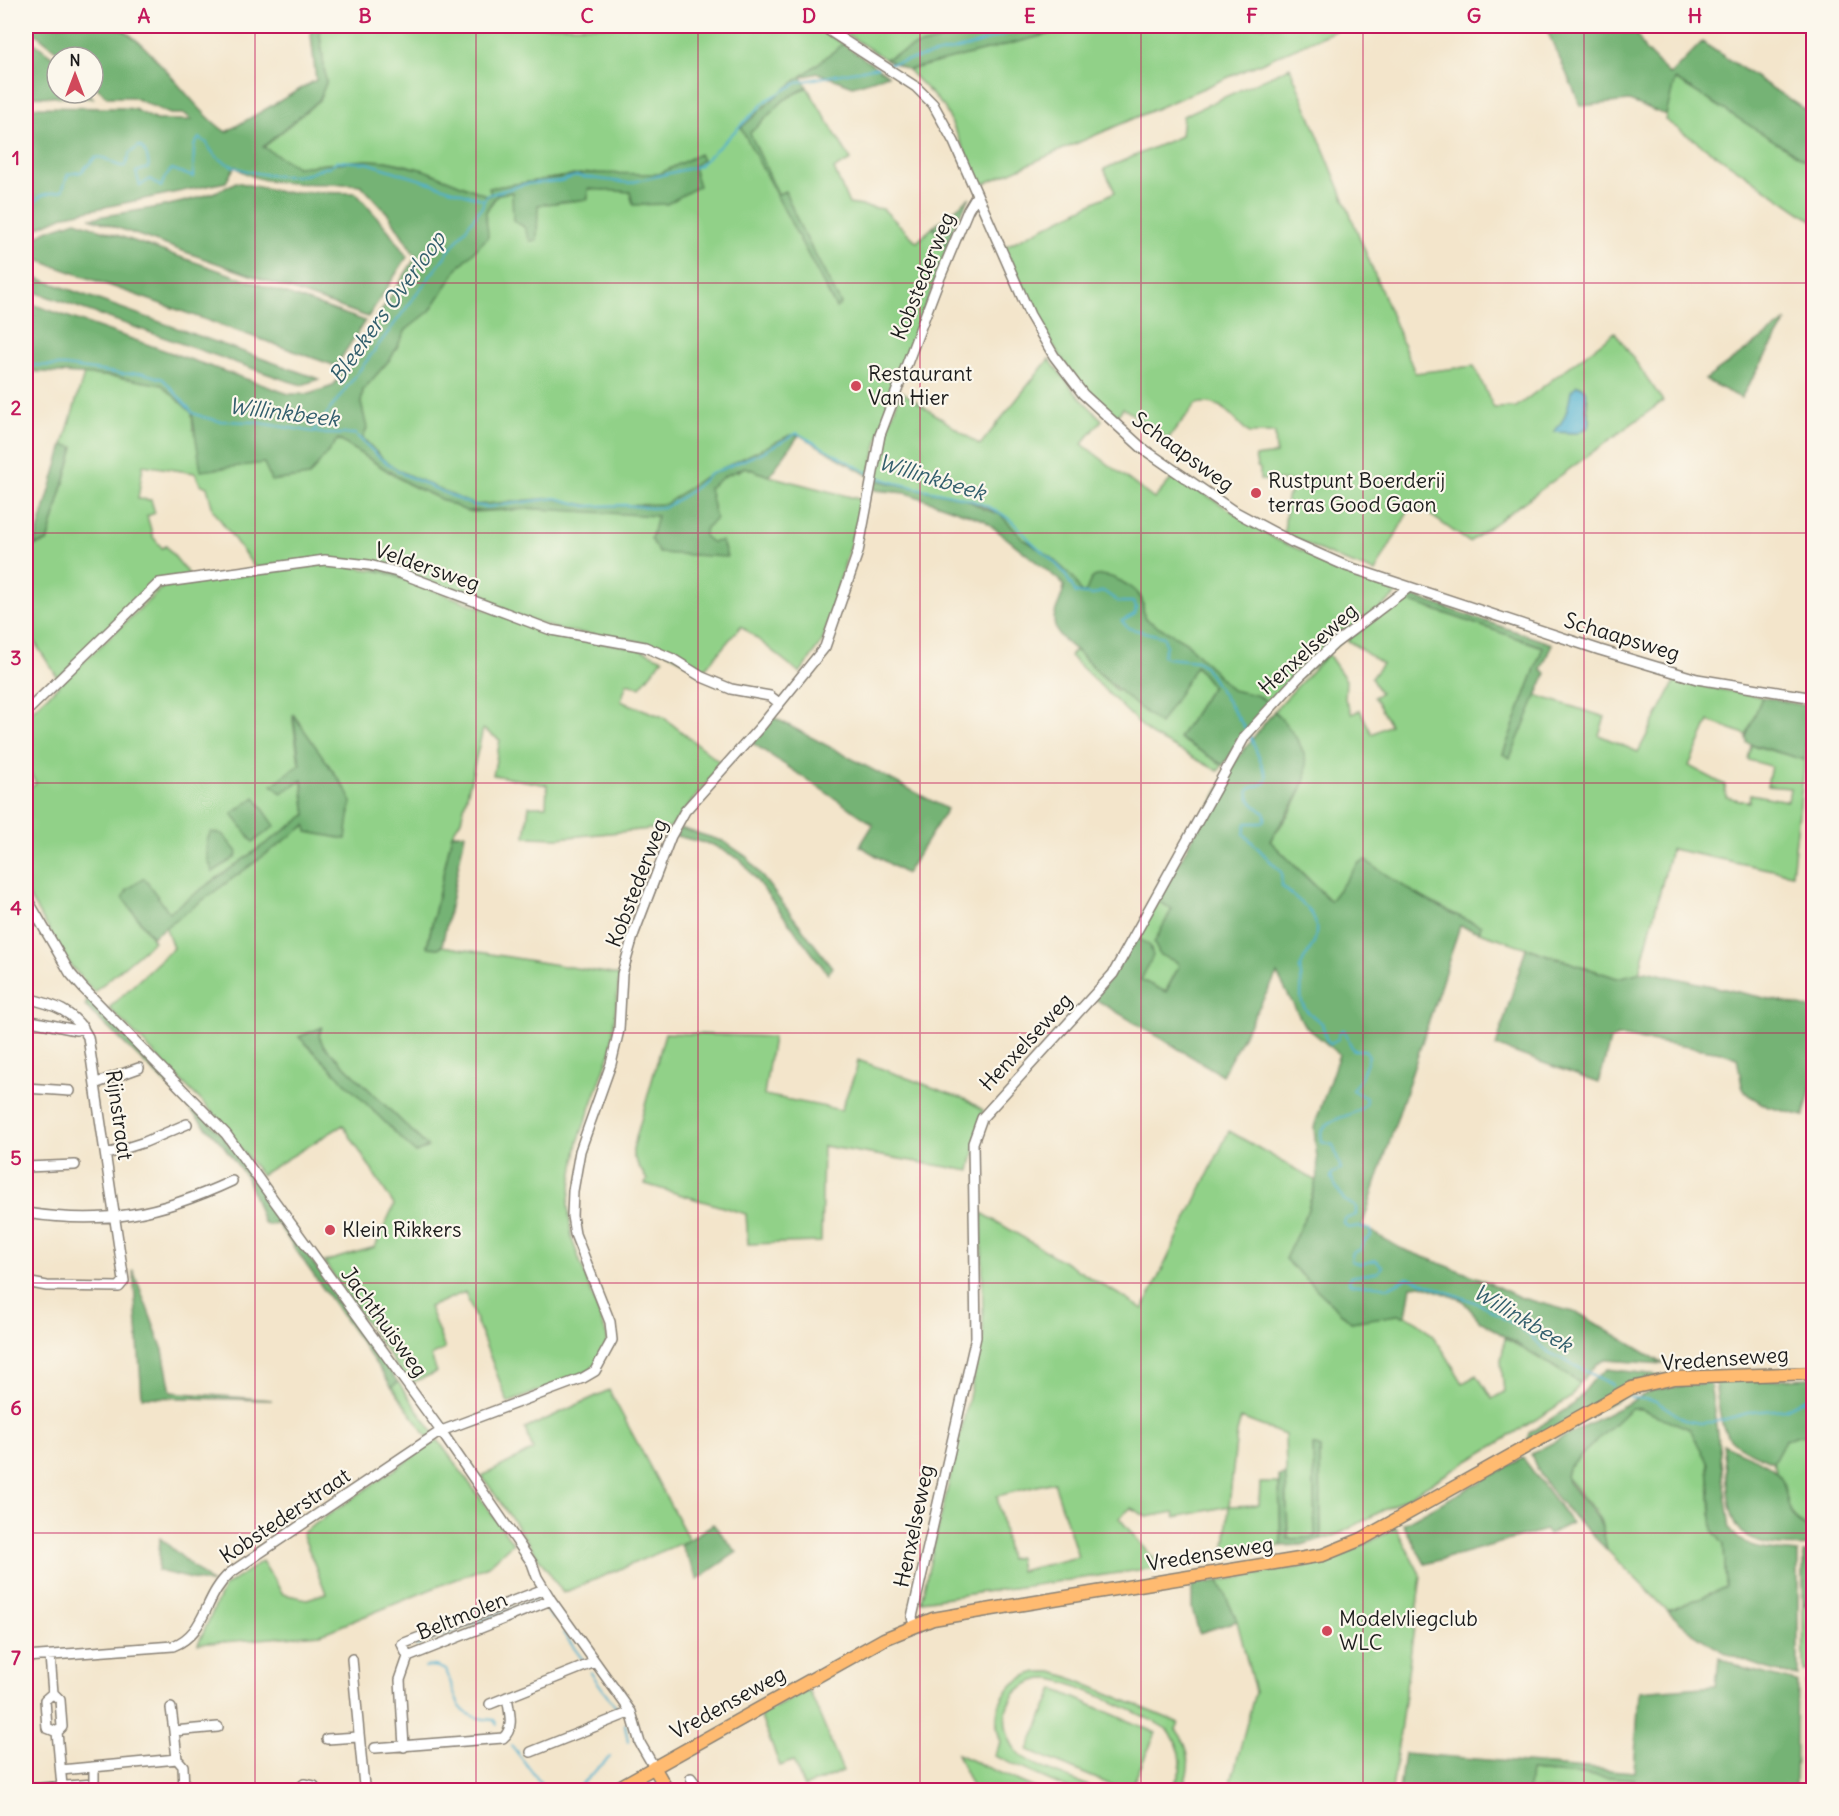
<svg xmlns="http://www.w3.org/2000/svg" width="1839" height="1816" font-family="Delius,sans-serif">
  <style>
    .green { fill: #91d188; stroke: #567652; stroke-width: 1.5; fill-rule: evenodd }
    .forest { fill: #74b374; stroke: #486848; stroke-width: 1.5 }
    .water { fill: #50b1cf; stroke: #366676; stroke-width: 1.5 }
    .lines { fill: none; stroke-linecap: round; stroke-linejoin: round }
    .stream { stroke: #50b1cf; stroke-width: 2 }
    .minor-casing { stroke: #888074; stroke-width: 12 }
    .major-casing { stroke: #888074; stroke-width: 15 }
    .minor { stroke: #fff; stroke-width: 9 }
    .major { stroke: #ffbb71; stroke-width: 12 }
    .grid { fill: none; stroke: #c2185b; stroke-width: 1.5; stroke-opacity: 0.55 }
    .poi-dot { fill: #d1495b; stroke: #fbf7ec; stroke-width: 2 }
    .labels { text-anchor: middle; stroke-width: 4.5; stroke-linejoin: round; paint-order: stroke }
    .street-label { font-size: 21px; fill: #1c1c1c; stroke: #fbf7ec }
    .poi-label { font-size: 21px; fill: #1c1c1c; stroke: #fbf7ec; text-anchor: start }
    .water-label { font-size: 22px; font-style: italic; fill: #335f6d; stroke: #fbf7ec }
    .neatline { fill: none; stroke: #c2185b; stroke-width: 2 }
    .grid-label { font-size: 20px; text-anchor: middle; font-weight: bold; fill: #c2185b }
  </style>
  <rect width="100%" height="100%" fill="#fbf7ec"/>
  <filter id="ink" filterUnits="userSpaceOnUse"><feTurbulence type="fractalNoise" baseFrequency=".0167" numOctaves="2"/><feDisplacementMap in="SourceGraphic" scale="12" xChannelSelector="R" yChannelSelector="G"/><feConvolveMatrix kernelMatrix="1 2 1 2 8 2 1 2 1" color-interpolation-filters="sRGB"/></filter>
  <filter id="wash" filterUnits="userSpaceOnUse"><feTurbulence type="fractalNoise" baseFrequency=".008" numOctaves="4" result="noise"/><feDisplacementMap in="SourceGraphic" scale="24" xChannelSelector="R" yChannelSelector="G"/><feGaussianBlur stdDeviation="1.35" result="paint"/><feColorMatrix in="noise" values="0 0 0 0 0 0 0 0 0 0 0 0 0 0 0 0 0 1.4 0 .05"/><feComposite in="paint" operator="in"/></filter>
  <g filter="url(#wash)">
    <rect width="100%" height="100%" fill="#f3e5cb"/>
    <!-- green -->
    <path class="green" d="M319 26H814L843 44 774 98 741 128 752 131 784 100 807 87 851 160 834 169 849 204 883 209 917 242 933 227 947 247 886 410 869 476 798 434 737 472 745 467 769 476 863 500 823 640 800 673 741 626 703 671 650 644 618 637 563 631 350 560 255 568 213 510 207 487 200 484 195 473 143 465 138 499 151 500 155 513 147 516 153 537 162 548 166 546 191 577 167 580 58 678 26 629V548L47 542 74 448 63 445 84 374 152 381 162 385 192 413 193 430 264 463 309 476 338 439 408 484 466 511 473 512 529 509 472 511 408 483 351 438 364 416 361 403 363 390 391 358 406 330 498 194 640 176 588 173 490 188 491 195 488 196C455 183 420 165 384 161 355 158 326 165 297 167L292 165 263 148 319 100 326 83Z
      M834 26H998L913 47 885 59Z
      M1062 26H1346L981 185 944 107 908 70 1049 34Z
      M1290 67 1415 373 1474 366 1494 408 1516 407 1615 332 1663 401 1469 542 1413 503 1375 572 1344 561 1284 534 1287 497 1292 490V481L1260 480V469L1257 466 1255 457 1276 454 1275 433H1249C1232 418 1221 397 1196 404L1168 439 1123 408 1115 419C1059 370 1034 313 1004 247L1115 192 1104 169 1181 136 1183 116ZM1577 385 1581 386 1588 399C1585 410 1593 416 1589 427L1577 433 1555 432 1565 419Z
      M1674 78 1813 165V221L1665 120Z
      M1049 359 1074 391 1102 420 1082 444 1154 499 1175 475 1277 540 1399 592 1270 703 1232 691 1186 642 1145 619C1142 613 1145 607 1142 600 1136 585 1111 576 1097 576L1085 593H1081L1076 583 1033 544 1023 539 1000 514 973 502 876 480 886 433 901 391 980 445Z
      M328 563 384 572 554 635 637 648 663 659 640 687 627 683 621 701 663 717 722 764 671 827 558 838 525 837 529 806H546L547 785 493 775 500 740 483 729 461 820 452 834 427 946 438 948 442 946 618 975 619 978 611 1051 578 1142 568 1205 572 1239 607 1336 606 1346 597 1364 589 1371 508 1403 465 1292 429 1307 445 1349 431 1356 437 1372 409 1384 324 1262 375 1247 394 1205 343 1125 261 1175 217 1117 109 1008 173 948 165 926 307 824 350 813 349 794 293 720 306 815 169 912 123 898 154 941 94 992 71 966 26 892V790L36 783 26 765V716L163 587ZM321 1028 319 1036 323 1045 428 1147 299 1037Z
      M1403 599 1543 647 1503 754 1514 748 1535 695 1605 717 1599 735 1638 752 1675 681 1762 697 1747 735 1709 721 1689 766 1725 785 1726 797 1749 802 1750 794 1788 801 1790 788 1767 786 1771 766 1748 760 1751 745 1805 760 1792 874 1671 849 1639 973 1617 978 1479 932 1481 926C1438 908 1402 887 1365 860L1359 863 1331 901 1270 841C1307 789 1325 763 1274 711L1328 654 1346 680 1345 699 1352 714 1360 710 1372 734 1390 725 1374 697 1380 693 1371 678 1382 664 1347 640Z
      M1075 650 1117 691 1196 666 1212 686 1179 738 1223 765 1218 771 1151 735 1070 656Z
      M1158 901 1172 909 1154 943 1160 955 1177 962 1179 966 1165 992 1141 980 1138 938Z
      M665 1033 773 1037 764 1095 841 1110 856 1071 858 1060 967 1100 983 1110 970 1171 823 1146 821 1242 748 1244 746 1214 645 1184 647 1180 633 1156V1149Z
      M1229 1131 1316 1181 1306 1215 1285 1259 1351 1322C1365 1320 1382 1314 1397 1315 1429 1316 1448 1360 1463 1383L1477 1375 1492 1399 1504 1392 1501 1361 1505 1338 1580 1383 1570 1398 1500 1442 1406 1498 1337 1535 1321 1539 1320 1448 1313 1446 1315 1537 1288 1540 1285 1435 1241 1418 1237 1433 1229 1506 1259 1505 1260 1483H1279L1281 1546 1224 1557 1229 1506 1176 1517 1174 1512 1147 1517 1131 1508 1119 1518 1161 1567 921 1601 983 1337 982 1213 1143 1309ZM1054 1482 1078 1557 1020 1571 1018 1557 1009 1559 997 1496Z
      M398 1382 434 1433 428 1438 392 1387Z
      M609 1390 689 1540 563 1593 482 1476 533 1450 525 1429Z
      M1631 1408 1641 1409 1690 1429 1693 1433 1708 1464 1711 1515 1724 1545 1726 1587 1668 1611 1607 1550 1601 1522 1596 1512 1566 1477 1568 1468 1576 1458Z
      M1798 1435 1813 1436V1531C1784 1521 1785 1486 1773 1462L1785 1440Z
      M438 1440 513 1543 488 1566 321 1634 198 1644 224 1587 262 1561 283 1594 307 1599 326 1593 302 1533Z
      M1396 1528 1421 1576 1392 1790H1229L1255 1692 1237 1621 1219 1581 1330 1562Z
      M1813 1597V1670L1804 1671 1803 1606Z
      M1037 1672H1052L1066 1676 1179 1723 1176 1729C1191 1749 1192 1766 1182 1789L1169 1790C1187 1771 1183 1749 1168 1730 1150 1718 1068 1680 1050 1679 1035 1678 1019 1686 1011 1699 1000 1717 1007 1745 1023 1757 1041 1770 1078 1781 1099 1790H1071L994 1756 1001 1742C989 1709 1004 1682 1037 1672Z
      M1054 1689 1156 1733 1130 1790H1123L1028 1750Z
      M809 1690 843 1771 804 1787 793 1761 780 1766 760 1715Z
      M957 1754 1039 1790H974Z
      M1529 1771 1634 1779 1633 1790H1528Z"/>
    <!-- forest -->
    <path class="forest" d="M26 26C45 26 97 21 113 26 146 34 191 109 226 132L316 80 310 26H319L326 83 319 100 263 147 297 167 367 160 386 161 424 170 488 196 491 195 489 188 588 173 659 174 699 154 702 160 693 167 699 186 667 204 633 205 630 192 588 189V199L538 205 537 240 530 241 524 227 513 220 512 192 498 194C478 219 488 213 488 237L458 268 430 311 406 330 391 358 363 390 361 403 367 428 363 438 384 460 402 472 474 505 551 498 592 506 666 504 701 479 790 435H799L769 476 745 467 725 476 709 488 716 519 706 528 704 536 711 542 722 541 727 557 659 553 651 539 657 516 539 509 466 511 407 483 338 439 309 476 271 481 264 463 201 471 192 413 162 385 112 376 26 371V302L289 394H309L333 386 416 257 389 215 361 185C325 181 262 191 235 166L226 182 66 215 26 233V107L124 108 134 109 156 120H192L185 114H170L132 97H107L93 84V57H65Z
      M998 26H1062L1049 34 908 70 885 59 913 47Z
      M1545 26H1633L1645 50 1670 75 1702 42 1813 115V165L1675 79 1666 115 1629 101 1581 106Z
      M26 37 57 60V93H88L93 98 26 96Z
      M843 44 888 75 853 86 818 73 802 77 807 87 784 100 750 133 778 194 785 191 799 224 841 304 836 308 741 128 774 98Z
      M236 182 281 192 356 193 389 231 407 257 368 317 90 218C133 211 200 204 236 182Z
      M970 197 953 228 947 247 933 227Z
      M76 221 365 321 336 366 26 256V243L46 231Z
      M26 274 319 379 302 385 285 380 26 289Z
      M1786 321 1741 398 1705 380Z
      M63 445 74 447 47 542 34 545Z
      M876 480 964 498 984 509 1000 514 1023 539 1047 554 1074 578 1081 593H1085C1088 588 1089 579 1094 577 1107 570 1138 588 1142 601 1144 607 1142 613 1145 619L1186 642 1232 690 1256 695 1270 703 1223 765 1179 738 1212 686 1196 666 1160 724C1131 702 1105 679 1079 653 1072 646 1060 640 1056 630 1049 613 1063 601 1064 586L1060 581 984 520 906 493 874 490Z
      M1409 595 1552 644 1541 670 1546 673 1510 758 1503 754 1543 647 1403 599Z
      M1762 697 1809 706 1805 760 1747 743 1746 737Z
      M1274 711C1330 769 1303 786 1270 841L1330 901 1359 863 1365 860C1404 888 1437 908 1481 926L1479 932 1460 926 1362 1226 1400 1248 1481 1279 1519 1297 1580 1314 1664 1364 1605 1360 1597 1364 1580 1383 1480 1321 1462 1300 1422 1285 1411 1286 1406 1316 1397 1315 1351 1322 1285 1259 1306 1215 1314 1190 1318 1170 1314 1127 1339 1054 1304 1025 1277 974 1222 1075 1095 999 1138 938 1150 946 1153 956 1141 980 1166 992 1179 966 1177 962 1160 955 1154 943 1172 909 1158 901 1233 764Z
      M293 714 349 794 351 802 346 839 307 832 306 825 152 937 123 898 127 890 144 878 169 912 306 815 302 780 281 793 272 785 300 764Z
      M773 717 947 809 906 874 860 846 873 825 867 820 751 742Z
      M255 797 275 826 253 842 232 814Z
      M680 828 723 841 747 857 832 967 828 974 741 860 713 845 676 836Z
      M211 832 222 834 237 852 236 857 213 872C207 860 203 844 211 832Z
      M452 834H465L442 946 438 948 427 947Z
      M1526 948 1617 978 1646 971 1813 1009V1079L1804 1116 1768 1107 1748 1095 1742 1086 1737 1058 1721 1052 1617 1036 1610 1040 1599 1083 1496 1046Z
      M88 998 222 1135 398 1382 392 1387 277 1223 268 1225 263 1222 247 1178 223 1145 158 1076 85 1006Z
      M322 1027 319 1036 323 1045 428 1147 416 1153 299 1037Z
      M133 1270 163 1350 171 1392 272 1400 142 1397Z
      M1607 1369 1667 1376 1526 1444 1529 1433 1574 1404 1594 1379Z
      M1813 1378V1436L1798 1435 1785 1440 1773 1462C1720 1440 1723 1438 1715 1382Z
      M1710 1382 1730 1528C1743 1552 1774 1550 1798 1553V1676C1749 1667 1703 1647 1668 1611L1726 1587 1724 1545 1713 1531 1708 1464 1690 1429 1641 1409 1631 1408 1568 1468 1566 1476 1568 1482C1590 1511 1601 1510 1607 1550 1580 1522 1544 1493 1531 1454L1653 1390Z
      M1723 1444C1740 1454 1765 1459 1778 1473 1792 1490 1779 1519 1813 1531V1546C1720 1551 1733 1520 1723 1444Z
      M1313 1445 1320 1448 1321 1539 1302 1545 1281 1546 1279 1476 1286 1475 1288 1539 1315 1537Z
      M1523 1458 1572 1523 1548 1535 1546 1530 1425 1564 1403 1524Z
      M713 1524 737 1552 698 1579 681 1545Z
      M160 1538 213 1584 158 1571Z
      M1813 1552V1597L1803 1606V1553Z
      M1219 1581 1237 1621 1199 1633 1192 1609V1584Z
      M1719 1657 1745 1669 1797 1682 1795 1790H1633L1634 1779 1530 1771 1528 1790H1399L1404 1753 1634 1772 1639 1692 1716 1686Z
      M1806 1682H1813V1776L1805 1765 1804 1757Z"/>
    <!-- water -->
    <path class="water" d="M1577 385C1593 390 1584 397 1586 408 1588 416 1592 418 1589 427L1577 433 1554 432C1566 418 1568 409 1571 391Z"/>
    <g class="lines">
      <!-- stream -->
      <path class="stream" d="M886 65 966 47 1031 26
        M484 200 488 195 525 184 560 181 576 176 629 183 699 166 767 100 799 82 878 67
        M26 211 42 195 62 191 68 174 81 172 95 158C108 154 112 168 125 166L130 153 139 146C145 148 150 162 148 168L136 172 140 186 150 179 161 187 165 177 172 169 193 177 194 146 199 138 207 143C218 172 276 179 303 175 313 174 319 168 329 167L337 161 368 163 484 200
        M26 365 65 366 122 374 143 373 163 379 193 413 203 417 219 421 254 422 326 434H355L380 458 403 474 472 505 488 507 556 498 586 506 625 505 651 508 666 507 691 491 710 474 763 452 797 433 870 474
        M314 431 482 207 484 200
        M875 476C918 494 971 490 1009 519 1019 527 1026 537 1035 545 1057 564 1062 567 1076 593L1093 595 1103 591 1119 602H1133L1136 607 1135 614 1122 621 1128 628 1164 637 1166 646 1163 655 1167 658 1197 661 1204 666 1247 731
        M1250 736 1267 777 1265 783 1249 789C1246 802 1257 806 1265 814V820L1261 823H1246L1244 834 1281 872 1282 886C1298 903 1322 910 1315 939 1312 950 1303 957 1300 969 1306 999 1290 1001 1322 1023L1326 1039 1331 1044 1337 1040 1341 1030H1344L1353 1050H1365L1369 1056 1361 1078 1352 1090 1366 1098 1365 1105C1352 1119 1331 1114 1321 1133L1322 1142 1333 1145 1341 1169 1332 1174 1331 1178 1344 1200 1356 1207V1215L1345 1219 1344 1224 1349 1228 1358 1226 1370 1230 1371 1236 1364 1241 1360 1250 1353 1252 1351 1261 1361 1264 1376 1260 1382 1266 1379 1272 1350 1277 1349 1283C1362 1289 1375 1281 1388 1288L1407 1278 1414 1279 1482 1305 1521 1329 1550 1353 1613 1385
        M1630 1397 1656 1401 1685 1420 1699 1423 1714 1422 1752 1412 1785 1409 1814 1394
        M545 1608 553 1619
        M563 1633 583 1660
        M416 1646 539 1598
        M425 1667 435 1666 446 1670C459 1703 455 1718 494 1720L497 1725
        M591 1673 618 1710
        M625 1724 628 1742
        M512 1746 543 1786 550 1790
        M575 1790 610 1757"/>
    </g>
  </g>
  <g filter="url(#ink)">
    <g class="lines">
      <defs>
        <path id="minor" d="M822 26 916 87 933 104 954 142 1030 315 1054 356 1083 394 1142 448 1232 510 1292 542 1346 566 1600 650 1697 679 1814 698
          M26 712 159 583 325 560 369 565 397 572 551 630 645 647 673 659 702 677 731 689 770 696 779 703
          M26 897 70 973 83 988 226 1134 441 1431 532 1563 537 1577 551 1600 631 1712 640 1743 654 1767
          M26 998C53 1004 75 1011 88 1037L124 1281 119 1287 47 1286 26 1282
          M26 1020 76 1030 83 1027
          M97 1083 139 1068
          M26 1088 70 1091
          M107 1154 145 1142 187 1124
          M26 1167 75 1165
          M26 1213C105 1225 159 1215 232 1181
          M914 1625 912 1617 976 1337 973 1143 982 1118 1113 974 1245 736 1298 678 1334 644 1408 588
          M50 1656 53 1693 60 1700 62 1727 57 1732
          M26 1657 173 1646C207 1633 203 1597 230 1573L441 1431 583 1378 595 1371 612 1340 610 1322 575 1234 572 1216 573 1191 580 1151 611 1064 619 1030 622 974 634 933 671 836 685 811 762 725 825 647 858 552 880 435 936 287 968 210 977 195
          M408 1657 402 1644 544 1589
          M408 1657 551 1600
          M352 1659 364 1786 360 1790
          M53 1693 45 1700 47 1728 57 1732 62 1786
          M490 1704 595 1662
          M171 1708 174 1731
          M327 1739 358 1737
          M404 1747 400 1680 408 1657
          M375 1748 503 1738C515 1728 509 1711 507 1697
          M531 1752 631 1712
          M177 1759 174 1731 218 1727
          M61 1770 177 1759 183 1766 184 1790
          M691 1778 700 1790
          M26 1789 94 1784V1768
          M297 1790 304 1784 314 1786 315 1790"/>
        <path id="major" d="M654 1767 667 1790
          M614 1790 884 1639 933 1619 962 1614 1323 1555 1362 1539 1631 1388 1675 1378 1814 1373"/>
      </defs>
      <!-- minor casing -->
      <use href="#minor" class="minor-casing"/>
      <!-- major casing -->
      <use href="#major" class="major-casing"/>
      <!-- minor -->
      <use href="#minor" class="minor"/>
      <!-- major -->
      <use href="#major" class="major"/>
    </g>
  </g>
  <!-- grid -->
  <path class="grid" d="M255 26V1790M476 26V1790M698 26V1790M920 26V1790M1141 26V1790M1363 26V1790M1584 26V1790M26 283H1814M26 533H1814M26 783H1814M26 1033H1814M26 1283H1814M26 1533H1814"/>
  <!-- markers -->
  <g class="poi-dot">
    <circle cx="856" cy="386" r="6"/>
    <circle cx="1256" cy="493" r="6"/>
    <circle cx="330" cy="1230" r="6"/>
    <circle cx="1327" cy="1631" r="6"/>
  </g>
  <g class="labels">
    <!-- street labels -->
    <g class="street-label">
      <text transform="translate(923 276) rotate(-68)" y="7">Kobstederweg</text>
      <text transform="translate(1183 452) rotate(36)" y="7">Schaapsweg</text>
      <text transform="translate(427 567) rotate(19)" y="7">Veldersweg</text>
      <text transform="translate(1622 637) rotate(17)" y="7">Schaapsweg</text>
      <text transform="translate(1308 649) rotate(-42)" y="7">Henxelseweg</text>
      <text transform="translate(637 883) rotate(-69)" y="7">Kobstederweg</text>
      <text transform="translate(1026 1042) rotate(-47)" y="7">Henxelseweg</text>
      <text transform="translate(119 1115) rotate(82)" y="7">Rijnstraat</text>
      <text transform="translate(384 1322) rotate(54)" y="7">Jachthuisweg</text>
      <text transform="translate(1725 1359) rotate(-4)" y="7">Vredenseweg</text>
      <text transform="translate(285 1516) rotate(-34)" y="7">Kobstederstraat</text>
      <text transform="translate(914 1526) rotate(-78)" y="7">Henxelseweg</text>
      <text transform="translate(1210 1554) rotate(-9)" y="7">Vredenseweg</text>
      <text transform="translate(462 1616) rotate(-22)" y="7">Beltmolen</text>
      <text transform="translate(728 1703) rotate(-29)" y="7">Vredenseweg</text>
    </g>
    <!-- poi labels -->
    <g class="poi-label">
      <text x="868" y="381">Restaurant<tspan x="868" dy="24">Van Hier</tspan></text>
      <text x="1268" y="488">Rustpunt Boerderij<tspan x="1268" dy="24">terras Good Gaon</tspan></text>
      <text x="342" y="1237">Klein Rikkers</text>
      <text x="1339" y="1626">Modelvliegclub<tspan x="1339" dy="24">WLC</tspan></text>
    </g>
    <!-- water labels -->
    <g class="water-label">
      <text transform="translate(387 307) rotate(-54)" y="8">Bleekers Overloop</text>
      <text transform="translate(284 412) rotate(7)" y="8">Willinkbeek</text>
      <text transform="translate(932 477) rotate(17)" y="8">Willinkbeek</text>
      <text transform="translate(1523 1318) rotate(31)" y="8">Willinkbeek</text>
    </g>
  </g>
  <!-- margin -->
  <rect width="1839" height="1816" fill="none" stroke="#fbf7ec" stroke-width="66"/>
  <!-- north arrow -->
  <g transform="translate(75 75)"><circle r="28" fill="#fbf7ec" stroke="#a29f99" stroke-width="1.5"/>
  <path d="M0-4.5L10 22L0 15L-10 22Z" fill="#d1495b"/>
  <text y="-9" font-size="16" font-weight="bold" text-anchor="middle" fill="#1c1c1c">N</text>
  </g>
  <rect x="33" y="33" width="1773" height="1750" class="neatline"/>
  <g class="grid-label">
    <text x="144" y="23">A</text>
    <text x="365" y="23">B</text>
    <text x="587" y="23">C</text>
    <text x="809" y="23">D</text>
    <text x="1030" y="23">E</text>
    <text x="1252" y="23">F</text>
    <text x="1474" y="23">G</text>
    <text x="1695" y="23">H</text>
    <text x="16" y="165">1</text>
    <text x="16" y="415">2</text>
    <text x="16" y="665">3</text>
    <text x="16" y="915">4</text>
    <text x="16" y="1165">5</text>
    <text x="16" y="1415">6</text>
    <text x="16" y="1665">7</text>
  </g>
</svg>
